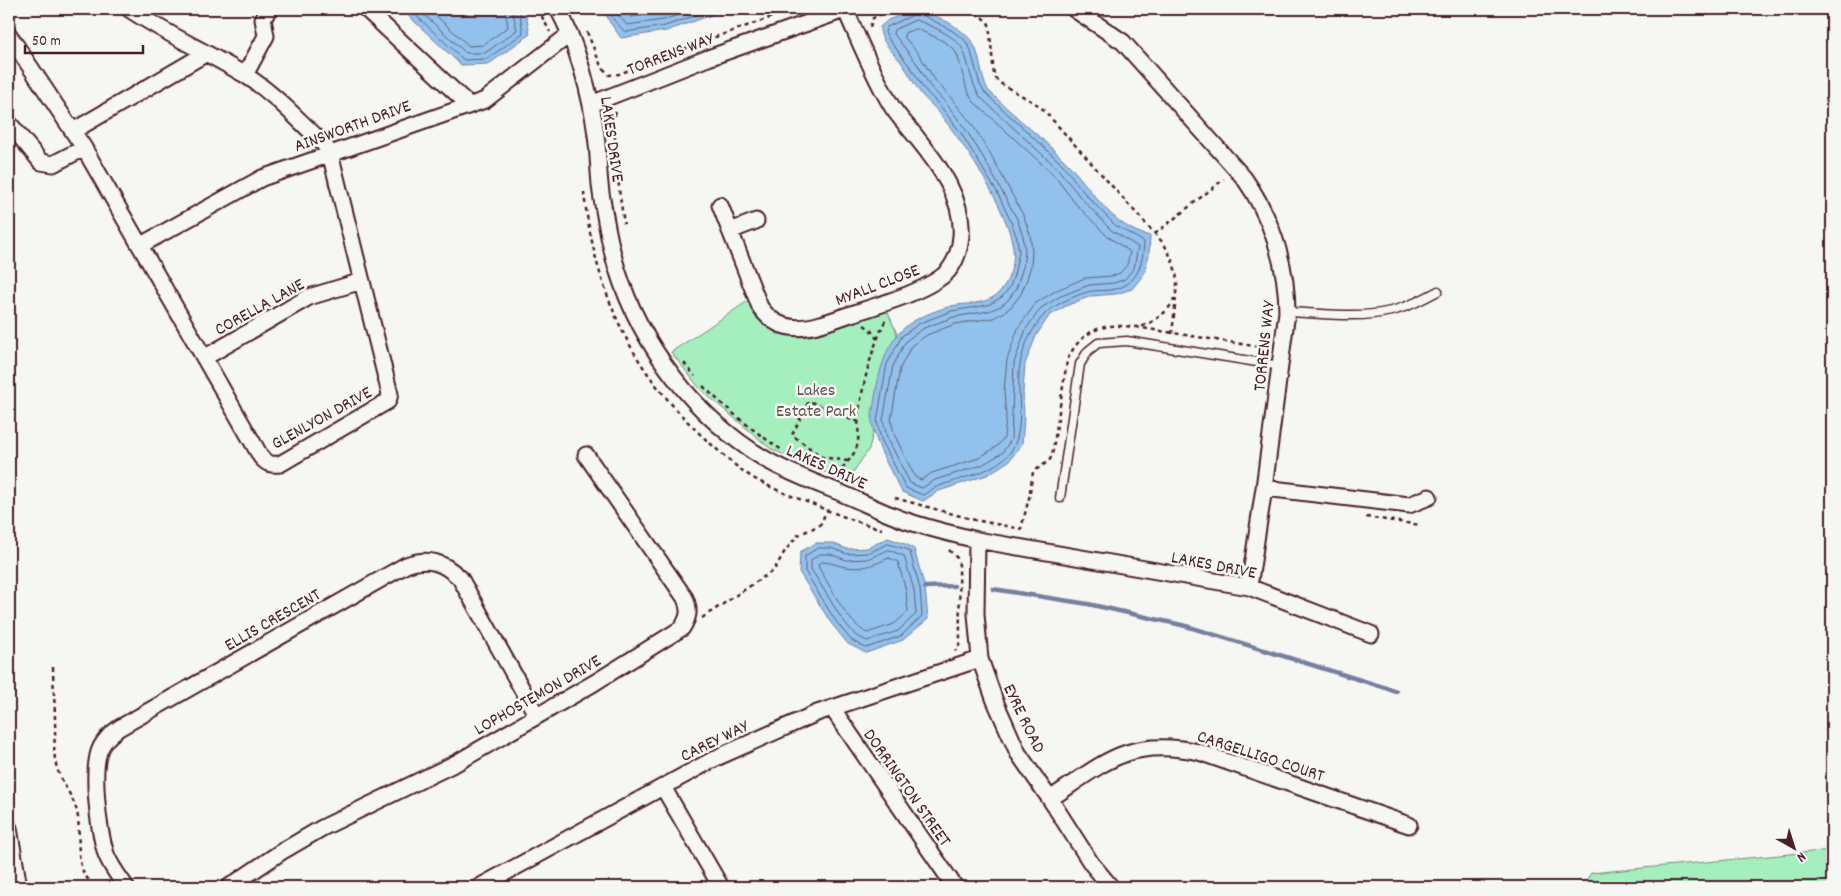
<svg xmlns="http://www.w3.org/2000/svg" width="1841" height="896" font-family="Dekko,sans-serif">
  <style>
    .green { fill: #a5efbe; stroke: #788774 }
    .water { fill: #91c1ec; stroke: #75809f }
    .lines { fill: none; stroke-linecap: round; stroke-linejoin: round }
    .shore { stroke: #666078; stroke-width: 1 }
    .stream { stroke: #75809f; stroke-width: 4.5 }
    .service-casing { stroke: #4a1f2b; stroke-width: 11 }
    .minor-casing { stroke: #4a1f2b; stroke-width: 19 }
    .path { stroke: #4a1f2b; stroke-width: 2.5; stroke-dasharray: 4 4; stroke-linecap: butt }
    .service { stroke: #f6f6f2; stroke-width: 8 }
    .minor { stroke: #f6f6f2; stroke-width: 15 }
    .labels { text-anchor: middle; stroke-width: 5; stroke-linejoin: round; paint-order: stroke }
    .street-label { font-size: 18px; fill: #4a1f2b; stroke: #f6f6f2 }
    .park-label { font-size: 18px; fill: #615350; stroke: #f6f6f2 }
  </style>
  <rect width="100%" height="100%" fill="#f6f6f2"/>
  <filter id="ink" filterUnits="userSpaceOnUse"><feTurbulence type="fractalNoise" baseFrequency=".02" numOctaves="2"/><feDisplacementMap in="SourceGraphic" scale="10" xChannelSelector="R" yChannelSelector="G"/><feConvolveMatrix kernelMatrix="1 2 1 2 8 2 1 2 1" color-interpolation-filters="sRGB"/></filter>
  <g filter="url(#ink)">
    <!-- green -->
    <path class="green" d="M748 301 755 316 777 334 816 335 886 308 897 334 869 449 849 478 834 476 771 449 701 390 671 352Z
      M1832 850V887H1582L1591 873Z"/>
    <!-- water -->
    <path class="water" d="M401 9H523L526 15 530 34 489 64 461 65Z
      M604 9H729L666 31 621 38 609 21Z
      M913 10C931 11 965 28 974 45 981 58 980 76 988 90 1012 115 1041 136 1065 161 1092 188 1110 227 1150 236L1149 255 1144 274 1132 289 1116 294 1091 296 1066 306 1049 316 1036 336 1025 364 1023 391 1024 418 1022 444 1009 461 987 475 939 491 923 501 902 492C891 472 876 446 872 423 871 415 874 405 875 397 880 366 888 333 919 318 929 313 941 309 951 306 965 303 982 305 995 296 1005 289 1010 275 1013 263 1020 224 964 144 939 113 933 105 924 99 919 91 913 82 909 73 903 65 895 53 879 42 880 27L888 20Z
      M888 538 908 545 914 549 925 588 928 619 903 640 866 653 848 644 831 623 799 572 800 552 816 543H832L847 549 867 548Z"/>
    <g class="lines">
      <!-- shore -->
      <path class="shore" d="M409 9 464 60 487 59 523 33 519 9
        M418 9 466 53H485L517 30 512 9
        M429 9 469 46 483 45 508 27 505 9
        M610 9 613 19 625 32 665 26 714 9
        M616 9 619 16 627 25 663 20 696 9
        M624 9 631 17 662 13 674 9
        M915 11 951 30 964 39 970 48 980 85 985 93 1063 165 1085 194 1115 225 1144 242C1143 263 1138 284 1115 289 1108 291 1100 290 1093 291 1082 292 1053 305 1045 314 1033 326 1023 347 1020 364 1015 392 1029 438 1005 458 986 474 961 478 939 486 933 488 928 492 923 495L906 488 881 439 877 421 887 364 902 336 920 323 952 311 988 305 1002 297 1010 287 1014 275 1019 252 1017 238 1011 222 997 192 961 133 941 107 924 89 912 69 890 41 885 32 887 27 911 16Z
        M916 20C930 25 959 37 964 52 970 68 971 83 980 97L1058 169 1081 198 1111 230 1138 247 1134 268 1125 279 1114 283 1089 285 1061 296 1041 308 1026 329 1014 363 1011 440 1002 453 982 465 935 480 922 488 910 483 887 437 883 420 893 366 903 346 907 340 924 328 954 317 989 311 1001 306 1008 300 1016 289 1023 267 1025 251 1023 236 1017 219 983 157 966 130 946 103 929 85 918 65 893 33 894 30Z
        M917 29C931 36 948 40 957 54L967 90 974 102 1053 174 1075 203 1106 235 1130 252 1127 265 1120 273 1112 276 1085 278 1057 290 1036 303 1018 328 1007 360 1004 391 1006 417 1004 438 996 447 979 458 932 473 921 480 915 477 909 465 894 434 891 420 900 368 912 345 927 335 955 324 993 318 1003 313 1011 307 1021 294 1027 279 1031 266 1032 251 1030 234 1024 217 990 153 972 124 951 98 935 80 918 53 904 37 905 33Z
        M888 544 906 549 910 552 920 589 922 616 901 636 866 648 851 640 835 620 805 571V556L818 548H831L847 554 868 553Z
        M889 550 904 556 914 590 916 614 898 631 867 641 855 635 840 616 811 569V560L820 554H830L846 560 867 559Z
        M889 558 898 562 906 591 908 612 894 624 867 633C847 623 831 587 819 568L818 564 821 562C829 562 834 564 841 566 858 571 874 565 889 558Z"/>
      <!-- stream -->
      <path class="stream" d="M925 587 954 586
        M993 589 1088 604 1186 626 1396 691"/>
      <defs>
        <path id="service" d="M1287 312C1321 313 1358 319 1391 311 1408 307 1423 299 1438 291
          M1060 498 1080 364 1088 351 1098 343 1127 341 1281 366"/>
        <path id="minor" d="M366 9 469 105
          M558 9C577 44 591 95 596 135 599 156 598 178 602 199 606 222 610 247 617 269 641 346 696 418 765 459 789 473 816 483 841 493 862 502 882 512 904 520 927 528 952 534 977 540L1249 587 1371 634
          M1074 9 1123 42 1244 178C1271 216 1287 265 1287 312L1264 488 1249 587
          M9 35 84 148 261 457C267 464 271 465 280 464L388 401 390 394 330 153 323 143C298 120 274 93 245 75 207 52 166 34 129 9
          M245 75 266 36 263 19 269 9
          M591 104 708 58 847 9
          M9 123 41 162 53 164 84 148
          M73 131 205 54
          M720 205 760 307C782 339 814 327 845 316 872 307 930 291 948 271 957 260 960 249 961 236 964 200 939 165 917 138 909 127 898 117 891 105 873 75 860 42 845 9
          M730 231 756 221
          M141 245 262 178 485 100 570 34
          M204 358 309 297 362 281
          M1264 488 1409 505 1429 497
          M977 540 976 614 980 659 995 701 1018 753 1050 799 1091 863 1111 887
          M832 708 955 887
          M663 787 721 887
          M1050 799C1105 762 1129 737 1199 752L1409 825
          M9 828 19 887
          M126 887C119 877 110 865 106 854 99 832 90 768 101 747 105 739 112 733 119 728L406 565C429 557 443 562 460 578L537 716
          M229 887 281 852 322 828 458 762 594 683 682 628C689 617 690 610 685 598L586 455
          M479 887 716 758 817 713 980 659"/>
      </defs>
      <!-- service casing -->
      <use href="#service" class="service-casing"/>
      <!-- minor casing -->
      <use href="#minor" class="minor-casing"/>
      <!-- path -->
      <path class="path" d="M538 9 550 32
        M870 27 873 18 891 9
        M587 32 601 66 609 75 619 74 697 44
        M707 40 795 9
        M616 112 612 121 618 156 619 189 624 224
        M584 192C586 215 591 238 596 259 616 333 647 383 702 436 719 451 735 467 755 479 771 488 789 495 807 502 831 512 856 522 882 529
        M1155 234 1224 179
        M864 325 870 329 877 339
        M1136 327 1266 348
        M1172 334 1176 297
        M684 363 695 376
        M703 386C728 410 753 431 782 450
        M848 461 822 457 792 435 809 401 854 421H858
        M837 474C844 466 854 456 857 446 860 435 857 422 859 411 864 379 872 348 886 319
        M895 498 975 520 1021 529 1029 498 1033 472 1049 461 1052 456 1067 361C1076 338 1096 324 1120 326 1128 326 1136 328 1143 326 1149 324 1155 320 1160 316 1186 297 1178 268 1164 244L1040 106 998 82 994 75 989 24 982 17 966 9
        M1366 517 1420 525
        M949 550 957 558 959 565 960 638 959 646 955 651
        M702 618 774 570 785 551 798 535 820 525 827 510
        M53 667C53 685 55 703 55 721 56 733 53 746 55 759 57 777 70 791 76 808 84 833 68 873 99 887"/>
      <!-- service -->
      <use href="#service" class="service"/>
      <!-- minor -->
      <use href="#minor" class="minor"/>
    </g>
  </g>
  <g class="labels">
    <!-- street labels -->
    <g class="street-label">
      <text transform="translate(670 53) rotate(-21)" y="6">TORRENS WAY</text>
      <text transform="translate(352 125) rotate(-20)" y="6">AINSWORTH DRIVE</text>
      <text transform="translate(613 139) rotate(82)" y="6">LAKES DRIVE</text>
      <text transform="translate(877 284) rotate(-21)" y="6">MYALL CLOSE</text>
      <text transform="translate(259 306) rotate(-29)" y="6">CORELLA LANE</text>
      <text transform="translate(1263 346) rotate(-84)" y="6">TORRENS WAY</text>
      <text transform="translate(321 417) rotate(-29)" y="6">GLENLYON DRIVE</text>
      <text transform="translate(827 466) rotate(24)" y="6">LAKES DRIVE</text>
      <text transform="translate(1214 564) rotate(11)" y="6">LAKES DRIVE</text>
      <text transform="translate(272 619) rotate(-30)" y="6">ELLIS CRESCENT</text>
      <text transform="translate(537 694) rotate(-30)" y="6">LOPHOSTEMON DRIVE</text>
      <text transform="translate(1025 718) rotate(64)" y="6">EYRE ROAD</text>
      <text transform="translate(714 740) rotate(-26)" y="6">CAREY WAY</text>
      <text transform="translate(1261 755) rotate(18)" y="6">CARGELLIGO COURT</text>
      <text transform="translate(908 787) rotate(55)" y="6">DORRINGTON STREET</text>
    </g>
    <!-- park labels -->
    <g class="park-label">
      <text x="816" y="395">Lakes<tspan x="816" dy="21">Estate Park</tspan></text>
    </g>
  </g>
  <!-- margin -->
  <rect width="1841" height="896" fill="none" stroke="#f6f6f2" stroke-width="30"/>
  <rect x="15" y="15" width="1811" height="866" fill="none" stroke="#4a1f2b" stroke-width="2" filter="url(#ink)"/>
  <!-- north arrow -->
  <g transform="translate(1794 848) rotate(141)" stroke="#f6f6f2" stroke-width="4" paint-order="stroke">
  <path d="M0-4L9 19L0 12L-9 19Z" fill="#4a1f2b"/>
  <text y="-8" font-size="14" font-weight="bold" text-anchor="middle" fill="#4a1f2b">N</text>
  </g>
  <!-- scale -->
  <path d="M25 45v8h118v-8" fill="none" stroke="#4a1f2b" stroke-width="2.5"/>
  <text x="32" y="45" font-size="15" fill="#4a1f2b" stroke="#f6f6f2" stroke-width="4" paint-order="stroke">50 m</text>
</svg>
